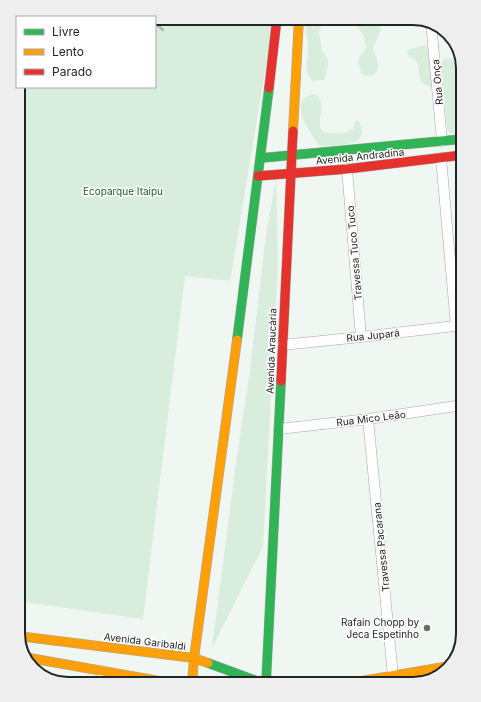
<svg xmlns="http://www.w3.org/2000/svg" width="481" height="702" font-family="Inter,sans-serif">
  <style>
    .green { fill: #d9edde }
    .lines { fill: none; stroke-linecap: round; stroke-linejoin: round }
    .stream { stroke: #a0beaa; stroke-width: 2.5 }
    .street-casing { stroke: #a4a8a5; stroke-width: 11 }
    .fast-casing { stroke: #a4a8a5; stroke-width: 10 }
    .slow-casing { stroke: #a4a8a5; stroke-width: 10 }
    .jam-casing { stroke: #a4a8a5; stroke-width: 10 }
    .street { stroke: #fdfefd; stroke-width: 10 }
    .fast { stroke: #30b455; stroke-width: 9 }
    .slow { stroke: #ff9f0a; stroke-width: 9 }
    .jam { stroke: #e5322d; stroke-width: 9 }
    .poi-dot { fill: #6a6e6b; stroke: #fff; stroke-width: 1.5 }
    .labels { text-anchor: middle; stroke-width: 3; stroke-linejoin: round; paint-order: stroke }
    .street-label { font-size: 10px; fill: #222523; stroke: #fff }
    .park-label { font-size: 10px; fill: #185936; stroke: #fff }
    .poi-label { font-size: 10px; fill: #222523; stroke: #fff; text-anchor: end }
    .rim { fill: none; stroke: #222523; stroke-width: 2 }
  </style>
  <rect width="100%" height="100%" fill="#f0f6f1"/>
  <!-- green -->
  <path class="green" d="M155 18H274L230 281 185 276 143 619 18 601V87H155Z
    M307 18H325L319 32 322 50 328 59V66L324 80 312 81C302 69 309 60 308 47 308 38 305 29 305 21Z
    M357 18 376 19 381 29 373 48C377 60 385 75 365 76L361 73 358 59 366 49 364 36 357 26Z
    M425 45 429 49 434 87C412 86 424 70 415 60 413 58 411 58 409 57L407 50Z
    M446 58 453 59C461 69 456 80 457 93 458 101 461 110 463 117 464 122 463 128 463 133H450L447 128 441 62Z
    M314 94C316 95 318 96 319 98 328 109 307 135 335 133 342 133 347 133 353 129L354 123 358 120C374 148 337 145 320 146 310 133 285 101 314 94Z
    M276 178 278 266 263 547 212 648 236 463 250 370 266 235Z"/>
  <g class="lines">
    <!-- stream -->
    <path class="stream" d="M155 23 163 30"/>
    <defs>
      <path id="street" d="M431 23 442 141
        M441 158 456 326
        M347 169 361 337
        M282 345 361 337 463 325
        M368 419 393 676
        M279 429 368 419 463 405
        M102 671 103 684"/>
      <path id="fast" d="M261 158 463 139
        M237 340 269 88
        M208 663 265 684
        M266 684 281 381"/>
      <path id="slow" d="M293 131 299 18
        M18 636 194 658 208 663
        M24 657 176 684
        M192 684 194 658 237 340
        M344 684 450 666"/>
      <path id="jam" d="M269 88 277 18
        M258 176 347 169 463 155
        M281 381 293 131"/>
    </defs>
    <!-- street casing -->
    <use href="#street" class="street-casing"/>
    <!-- fast casing -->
    <use href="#fast" class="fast-casing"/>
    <!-- slow casing -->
    <use href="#slow" class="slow-casing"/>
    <!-- jam casing -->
    <use href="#jam" class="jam-casing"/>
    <!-- street -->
    <use href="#street" class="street"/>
    <!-- fast -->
    <use href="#fast" class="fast"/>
    <!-- slow -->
    <use href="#slow" class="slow"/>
    <!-- jam -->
    <use href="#jam" class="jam"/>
  </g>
  <!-- markers -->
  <circle class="poi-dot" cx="427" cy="628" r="4"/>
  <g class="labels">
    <!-- street labels -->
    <g class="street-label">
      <text transform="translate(437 82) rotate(-95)" y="4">Rua Onça</text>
      <text transform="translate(360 156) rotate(-6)" y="4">Avenida Andradina</text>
      <text transform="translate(354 253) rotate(-95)" y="4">Travessa Tuco Tuco</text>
      <text transform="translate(373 335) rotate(-6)" y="4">Rua Jupará</text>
      <text transform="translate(271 351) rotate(-88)" y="4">Avenida Araucária</text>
      <text transform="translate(371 418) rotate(-7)" y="4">Rua Mico Leão</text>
      <text transform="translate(381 547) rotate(-96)" y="4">Travessa Pacarana</text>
      <text transform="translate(145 641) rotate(7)" y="4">Avenida Garibaldi</text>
    </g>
    <!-- park labels -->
    <g class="park-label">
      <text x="123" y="195">Ecoparque Itaipu</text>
    </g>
    <!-- poi labels -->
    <g class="poi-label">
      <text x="419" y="626">Rafain Chopp by<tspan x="419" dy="12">Jeca Espetinho</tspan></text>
    </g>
  </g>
  <!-- crop -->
  <path d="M0 0H481V702H0ZM68 25H413A43 43 0 0 1 456 68V634A43 43 0 0 1 413 677H68A43 43 0 0 1 25 634V68A43 43 0 0 1 68 25Z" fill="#edeeed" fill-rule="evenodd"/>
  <path class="rim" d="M68 25H413A43 43 0 0 1 456 68V634A43 43 0 0 1 413 677H68A43 43 0 0 1 25 634V68A43 43 0 0 1 68 25Z"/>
  <!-- legend -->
  <rect x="16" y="16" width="140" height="72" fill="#ffffff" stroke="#a7a8a7"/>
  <rect x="24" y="29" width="20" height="6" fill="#30b455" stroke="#a7a8a7"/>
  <text x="52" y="36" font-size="12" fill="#222523">Livre</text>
  <rect x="24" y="49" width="20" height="6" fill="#ff9f0a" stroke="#a7a8a7"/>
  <text x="52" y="56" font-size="12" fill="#222523">Lento</text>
  <rect x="24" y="69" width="20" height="6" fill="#e5322d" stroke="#a7a8a7"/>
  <text x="52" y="76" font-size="12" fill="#222523">Parado</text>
</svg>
